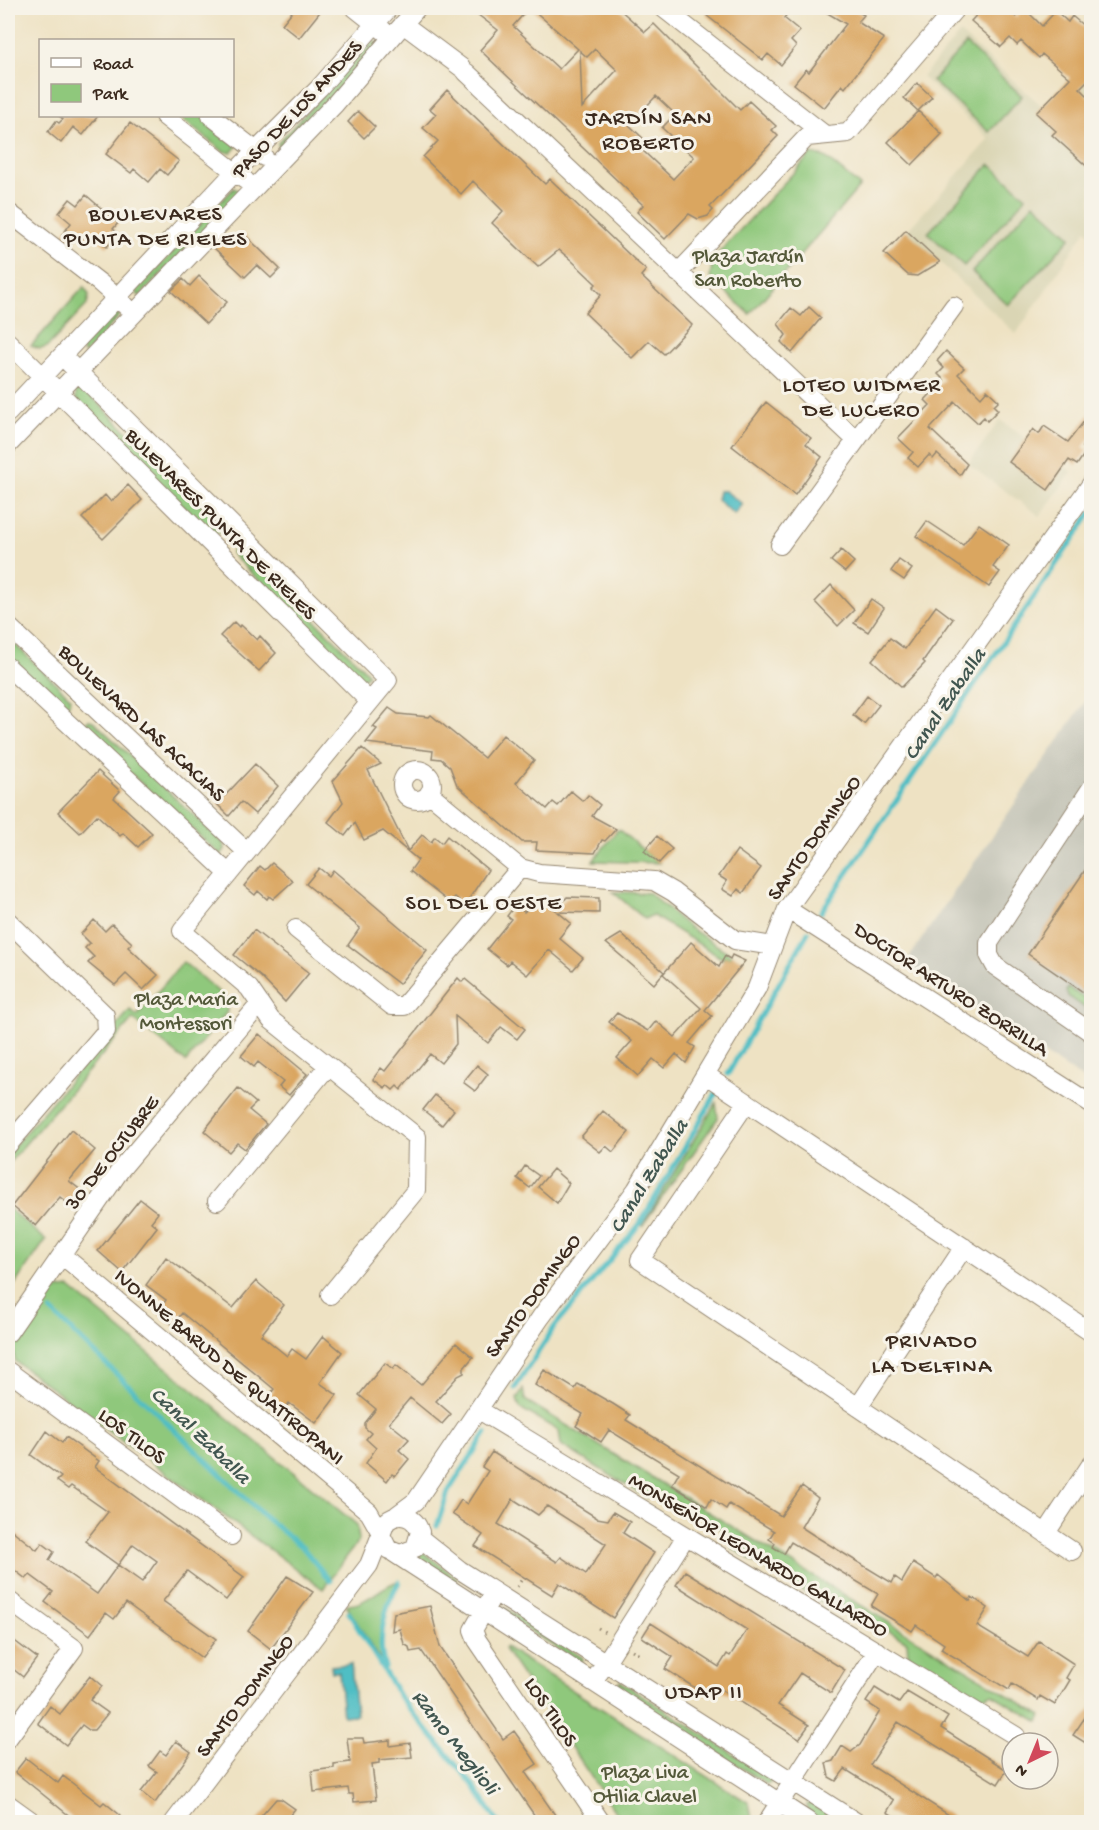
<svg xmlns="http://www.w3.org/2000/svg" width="1099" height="1830" font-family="'Gochi Hand',sans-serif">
  <rect width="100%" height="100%" fill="#f7f3e8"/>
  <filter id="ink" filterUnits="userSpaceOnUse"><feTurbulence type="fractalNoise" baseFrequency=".0167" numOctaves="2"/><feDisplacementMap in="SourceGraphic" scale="12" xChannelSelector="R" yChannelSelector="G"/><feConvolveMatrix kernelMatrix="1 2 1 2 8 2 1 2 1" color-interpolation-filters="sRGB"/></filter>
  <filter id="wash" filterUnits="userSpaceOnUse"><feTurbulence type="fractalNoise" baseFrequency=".008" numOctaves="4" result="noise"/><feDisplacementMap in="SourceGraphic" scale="24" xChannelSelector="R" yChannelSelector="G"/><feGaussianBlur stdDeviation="1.35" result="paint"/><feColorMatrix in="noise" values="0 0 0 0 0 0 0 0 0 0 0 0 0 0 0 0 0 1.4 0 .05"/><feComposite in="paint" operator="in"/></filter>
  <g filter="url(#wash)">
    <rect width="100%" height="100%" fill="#eee2c3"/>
    <path fill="#dad5b4" d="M960,33L1042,106L1091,57V234L1086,230L1016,334L907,231L989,139L922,77Z
      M1000,420L1072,472L1040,516L968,464Z"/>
    <path fill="#c5c5b8" d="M1091,693V1084L905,963Z"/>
    <path fill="#8fc87c" stroke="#65794d" stroke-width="1.5" d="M374,40L378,45L282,149L279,148L278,143Z
      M966,44L1022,96L989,132L932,81Z
      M178,116H202L234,140L237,146L231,153L223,151Z
      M811,154L825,157L860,186L750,314L710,278L713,259Z
      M990,164L1026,197L964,266L928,233Z
      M234,188L240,192L140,296L137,294V290Z
      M1034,203L1071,237L1008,305L972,272Z
      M84,287L89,295L87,305L47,347L40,349L31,346Z
      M115,313L120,315L86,353H83L81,348Z
      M82,387L222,526L220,532L211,534L76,399V391Z
      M239,545L366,671L368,674L361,682L231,553L233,547Z
      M8,638L71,698L68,706L61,708L8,657Z
      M89,720L93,721L224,844L225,849L221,855L83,731V725Z
      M618,829L659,863L593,861Z
      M613,892L649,893L690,928L732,955L730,959L725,956L723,959L652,915L645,919Z
      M183,962L226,998L227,1012L186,1062L133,1019L8,1164V1153L130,1010L137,1016Z
      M1068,988L1091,1002V1012L1068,996L1066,991Z
      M716,1103L718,1118L642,1226Z
      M8,1208L46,1240L8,1294Z
      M70,1288L357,1525L359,1540L323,1589L15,1361L13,1347L55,1290Z
      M523,1389L525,1400L1042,1716L1039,1722L992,1694L979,1698L908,1655L907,1642L847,1606L836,1611L733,1549L732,1536L659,1492L647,1498L561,1445L559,1431L520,1408L517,1399Z
      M423,1552L458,1579L452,1581L421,1559L419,1555Z
      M398,1581L384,1614L380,1659L346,1605C367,1605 379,1587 398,1581Z
      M503,1607L583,1658L582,1661L580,1663L500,1612Z
      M505,1647L749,1803L752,1817L748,1822H622L504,1649Z
      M620,1681L771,1778L770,1783L766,1784L617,1687Z
      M812,1803L842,1822H825L807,1811V1804Z"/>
    <path fill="#50bec4" stroke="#467471" stroke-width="1.5" d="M719,491H725L742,504L734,514L717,500Z
      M351,1664L356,1715L343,1716L339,1672H332L331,1666Z"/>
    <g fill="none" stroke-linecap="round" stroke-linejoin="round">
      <path stroke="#50bec4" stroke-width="5" d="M821,912L1092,511
        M728,1074L808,932
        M51,1311L265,1517L303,1548L330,1581
        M515,1388L555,1326L639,1225L717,1092
        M437,1526L448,1492L486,1433
        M349,1613L401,1699L473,1785L498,1822
        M385,1667C376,1640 385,1605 399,1582
        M1090,1822L1092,1820"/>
    </g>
    <g id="blocks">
      <path fill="#daa660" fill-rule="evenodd" d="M295,8H323L299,38L282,24Z
        M469,8H529L513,26L559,69L578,49L531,8H618L645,32L654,24L740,110L749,101L776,126L772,130L778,136L710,207L713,210L708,216L698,219L689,214L665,239L637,212L643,205L480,50L498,30ZM595,49L617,70L582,108L580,51L587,57ZM656,96L675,114L662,128L694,157L673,179L641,149L648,143L629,125Z
        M712,8H792L784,18L800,31L791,41L796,46L781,65L768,54L763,60L706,15Z
        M819,8H851L864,15L858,22L884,39L845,88L842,85L824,108L794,84L806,69L809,72L846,24Z
        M983,8H1004L1016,17L1024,8L1042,26L1056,11L1068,22L1072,16L1092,33V76L1080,88L1092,100V171L1052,135L1056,131L1036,113L1070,78L1042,54L1039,58L1021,41L1017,45L1010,38L1001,47L971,21Z
        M917,83L932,97L918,111L942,134L912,165L888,142L918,111L904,98Z
        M447,90L545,184L550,179L638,263L646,270L641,276L692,325L664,354L649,341L632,358L585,313L601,295L593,287L596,284L571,260L559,250L538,267L492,223L503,211L473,181L461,194L423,157L438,141L423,128L436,114L430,109Z
        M358,111L375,127L364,138L348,122Z
        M59,116H98L83,135L73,127L61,143L48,132L56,121L59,123L63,119Z
        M130,123L179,161L167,175L160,169L149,182L134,169L131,173L106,154Z
        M86,195L118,223L113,229L118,233L107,247L94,236L89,242L79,234L72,243L62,235L71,223L59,213L70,199L78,205Z
        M906,230L940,262L917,276L908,275L884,253Z
        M243,233L280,269L271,278L257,265L245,277L213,247L223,237L232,246Z
        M199,276L227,302L206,324L171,291L183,279L190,286Z
        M809,307L821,318L792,353L781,342L786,335L778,324L791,308L801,316Z
        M946,351L964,368L958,374L981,397L987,390L999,401L994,406L998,410L987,421L984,417L978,423L955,402L930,429L967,464L960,475L937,454L933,459L929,455L918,467L908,458L913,452L898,438L930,405L925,400L944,380L938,374L944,368L937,361Z
        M766,402L811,438L806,444L822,457L795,495L732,446Z
        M1092,411V436L1083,447L1087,450L1077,465L1069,460L1048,490L1009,462L1033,429L1039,434L1044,426L1068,442Z
        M128,485L142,500L103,539L82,518L105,495L111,502Z
        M927,521L963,545L979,524L1009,545L993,567L1000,572L989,587L916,536Z
        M841,550L854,562L845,572L831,561Z
        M899,560L912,569L904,580L891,571Z
        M831,585L854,610L838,626L815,602Z
        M871,599L884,608L868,632L854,623Z
        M936,606L953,619L923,661L925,663L902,687L872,660L890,638L905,649Z
        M234,622L239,627L241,625L257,640L260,636L276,653L259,671L220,636Z
        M867,696L879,705L864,724L853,715Z
        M389,708L398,714L429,717L431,715L484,758L503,735L534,760L516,783L547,809L553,802L558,806L571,791L583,801L588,795L600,805L592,816L616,829L605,841L602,840L595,853L536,850L537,842H522L457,785L450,767L441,759L432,758L433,751L366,743L377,729L373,727Z
        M362,748L381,764L368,770L408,851L422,835L431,842L435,837L442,843L447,836L488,870L465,905L455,897L450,903L410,871L418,860L383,831L364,840L355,823L345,836L328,822L343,802L333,781Z
        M255,764L278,786L255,814L241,802L229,816L217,804Z
        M98,771L120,791L114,798L152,833L138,847L123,833L120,836L97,815L80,833L58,812Z
        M657,836L672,849L659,863L644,851Z
        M737,850L761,868L743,893L738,889L733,896L722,889L727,881L719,876Z
        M1092,860V998L1028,954Z
        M272,863L293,881L273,899L269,896L267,899L258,891L255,895L244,886L260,866L265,870Z
        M319,868L329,876L333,870L427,950L399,984L348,945L360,928L306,884Z
        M567,897L599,898V913L558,912L571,923L559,938L583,958L573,970L549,950L527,975L510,961L507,965L487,949L511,919L507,916L515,905L524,912L538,900L556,910Z
        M94,920L105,931L112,924L132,943L128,947L158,975L143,990L126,974L115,985L88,963L94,957L85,948L90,943L81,934Z
        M254,930L309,973L285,1002L261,977L234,955Z
        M621,934L664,972L654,984L606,943Z
        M691,942L719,967L725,956L730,959L732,955L745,961L705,1010L712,1016L689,1043L695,1047L686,1063L676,1054L664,1068L653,1059L638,1076L617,1058L632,1041L609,1022L617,1013L648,1031L656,1021L675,1037L701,1008L663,974Z
        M458,978L462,982L465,979L525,1029L517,1039L501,1027L488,1043L455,1016L456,1044L441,1063L430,1054L401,1090L397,1086L393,1090L387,1085L385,1088L373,1079L381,1068L385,1071Z
        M259,1034L307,1074L289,1095L279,1087L283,1082L258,1062L254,1067L241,1056Z
        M477,1065L488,1074L475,1091L463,1082Z
        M238,1088L256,1103L249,1110L266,1124L245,1149L237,1143L229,1152L204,1131Z
        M435,1095L454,1110L442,1125L423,1110Z
        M603,1111L629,1132L613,1152L606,1146L600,1152L581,1137Z
        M71,1130L95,1150L69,1181L82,1191L71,1206L60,1197L36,1226L12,1206Z
        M525,1166L539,1176L530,1188L517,1178Z
        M553,1169L569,1183L557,1203L538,1187Z
        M140,1199L158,1213L151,1222L157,1227L122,1272L98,1251Z
        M166,1257L233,1308L256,1281L284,1305L261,1335L287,1356L292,1349L306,1359L323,1336L342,1352L320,1383L337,1395L316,1423L289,1403L281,1414L271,1406L265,1401L274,1389L182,1313L173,1325L158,1312L166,1300L146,1285Z
        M456,1343L473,1357L464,1368V1373L458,1376L436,1401L451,1414L442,1424L410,1398L389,1423L409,1439L399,1450L409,1459L395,1476L392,1474L387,1481L366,1463L376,1448L366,1439L371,1433L365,1428V1423L376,1409L359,1395L385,1363L393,1369L396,1365L421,1385Z
        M544,1370L575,1389L578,1384L613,1404L630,1415L626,1420L781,1516L802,1486L818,1498L801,1527L815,1536L892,1583L895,1577L902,1582L913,1563L936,1578L938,1575L970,1601L972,1597L988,1608L977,1626L1028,1657L1039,1641L1074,1664L1066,1678L1070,1680L1055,1705L1040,1696L1038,1700L1012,1684L1009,1690L941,1649L944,1644L916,1625L912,1631L885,1615L871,1606L878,1594L791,1542L784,1554L773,1547L775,1543L769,1539L774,1531L729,1504L726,1509L711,1499L707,1507L672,1485L679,1473L609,1430L601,1442L576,1426L583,1414L535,1385Z
        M47,1431L62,1443L66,1437L99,1461L95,1467L244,1577L226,1600L187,1571L163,1601L216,1639L202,1658L126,1603L114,1619L106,1613L90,1635L45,1602L53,1592L30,1575L26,1579L8,1565V1527L37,1550L42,1543L54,1552L49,1560L97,1594L118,1565L85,1541L108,1512L71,1486L68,1489L57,1481L61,1477L31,1455ZM133,1544L157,1561L142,1582L118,1565Z
        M492,1452L597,1518L608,1520L613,1512L630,1522L623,1533L654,1553L613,1618L559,1583L552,1595L475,1546L483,1535L452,1514L461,1500L467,1504L488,1471L482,1467ZM513,1499L538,1515L547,1506L606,1544L586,1574L561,1557L557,1562L498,1524Z
        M685,1571L845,1670L831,1693L800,1673L778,1705L809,1725L799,1739L713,1684L706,1695L670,1672L665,1669L673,1657L642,1637L651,1623L719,1667L727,1654L730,1656L747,1630L676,1585Z
        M287,1576L313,1592L271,1649L248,1631Z
        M430,1606L440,1647L503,1739L514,1731L531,1755L537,1764L525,1772L560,1822H539L421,1650L410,1652L409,1647L404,1644L400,1629L392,1631L394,1613Z
        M8,1636L37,1658L23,1677L8,1665Z
        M90,1676L102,1686L90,1700L108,1713L94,1730H89L82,1725L66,1745L38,1723L50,1706L60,1714Z
        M875,1688L899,1703L907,1692L932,1707L948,1717L941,1728L1007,1770L998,1784L898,1722L870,1765L960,1822H903L887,1812L894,1800L845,1769L836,1781L829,1777L826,1763L833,1761L842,1746L851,1752L860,1745L880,1711L866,1702Z
        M1092,1707V1747L1073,1735Z
        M347,1738H363L364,1743L390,1740V1746L410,1743L412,1757L379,1760V1763L372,1764L376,1800L354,1802L353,1794H349L348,1788L314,1792L312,1771L334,1768V1764L350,1762Z
        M176,1741L191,1752L155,1803L141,1792L157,1772L149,1766L160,1751L166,1755Z
        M26,1758L58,1783L63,1776L101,1805L104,1802L120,1815L114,1822H77L15,1772Z
        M276,1799H281L295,1809L284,1822H256Z"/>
    </g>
  </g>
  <g filter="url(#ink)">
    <use href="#blocks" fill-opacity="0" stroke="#948670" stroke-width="1.5"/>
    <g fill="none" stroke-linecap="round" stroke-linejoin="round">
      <g stroke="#948670" stroke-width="20">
        <path id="street" d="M355,8L384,31
          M663,8L825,135
          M403,24L462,68
          M466,72L856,440
          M164,116L245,180
          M211,116L264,157
          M8,212L100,283L126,306
          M678,273L807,137L848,133L956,8
          M8,342L370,702
          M62,356L388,680L182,931L249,988L271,1020L417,1137L416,1190L330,1295
          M8,413L235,172L319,88L389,8
          M8,445L335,104L417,8
          M780,545L954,306
          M8,626L247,852
          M8,667L229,874
          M402 785a15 15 0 1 1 30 0a15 15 0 1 1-30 0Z
          M1092,787L989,943V955L995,966L1092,1033
          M429,793L520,868L539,873L654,881L673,892L735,940L773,946
          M787,909L1092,1105
          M8,921L105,1015L106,1031L8,1145
          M296,929L392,1006H404L520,868
          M706,1075L1092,1333
          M747,1102L640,1260L1072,1551
          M217,1201L328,1066
          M62,1255L369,1512L381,1533
          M8,1333L121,1169L259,1005
          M8,1371L231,1536
          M858,1407L964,1247
          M479,1410L1016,1736
          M397,1515L416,1501L541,1317L636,1190L757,988L787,909L1092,483
          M1046,1533L1092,1463
          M420,1538L460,1570L856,1822
          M394,1553L809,1822
          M8,1600L74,1648L8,1738
          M490,1600L473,1630L477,1640L601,1822
          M599,1673L686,1536
          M8,1804L33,1822
          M174,1822L369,1565L386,1522C399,1511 415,1516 420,1532L415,1548L400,1554L388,1549L381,1535
          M767,1822L877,1651"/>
      </g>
      <path stroke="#948670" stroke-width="3" stroke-dasharray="1.5 4.5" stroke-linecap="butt" d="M517,1587L522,1579
        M598,1628L605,1632
        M632,1650L641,1656"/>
      <use href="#street" stroke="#fff" stroke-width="18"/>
    </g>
  </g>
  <g text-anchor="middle" stroke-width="6" stroke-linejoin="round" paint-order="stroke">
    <g font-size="21" fill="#3b2a1e" stroke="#f7f3e8">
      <text transform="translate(296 108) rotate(-47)" y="7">PASO DE LOS ANDES</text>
      <text transform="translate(222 523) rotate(45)" y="7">BULEVARES PUNTA DE RIELES</text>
      <text transform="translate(143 722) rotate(43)" y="7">BOULEVARD LAS ACACIAS</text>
      <text transform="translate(813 837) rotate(-55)" y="7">SANTO DOMINGO</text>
      <text transform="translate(952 988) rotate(33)" y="7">DOCTOR ARTURO ZORRILLA</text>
      <text transform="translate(111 1152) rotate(-52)" y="7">30 DE OCTUBRE</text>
      <text transform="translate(532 1295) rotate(-54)" y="7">SANTO DOMINGO</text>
      <text transform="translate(230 1366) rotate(40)" y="7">IVONNE BARUD DE QUATTROPANI</text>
      <text transform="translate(133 1435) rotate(37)" y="7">LOS TILOS</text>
      <text transform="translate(759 1554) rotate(31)" y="7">MONSEÑOR LEONARDO GALLARDO</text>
      <text transform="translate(244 1695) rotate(-53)" y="7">SANTO DOMINGO</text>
      <text transform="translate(552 1711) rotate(56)" y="7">LOS TILOS</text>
    </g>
    <g font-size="21" fill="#54593a" stroke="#f7f3e8">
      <text x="748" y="262">Plaza Jardín<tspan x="748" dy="24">San Roberto</tspan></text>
      <text x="186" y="1005">Plaza Maria<tspan x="186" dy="24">Montessori</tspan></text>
      <text x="645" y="1778">Plaza Liva<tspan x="645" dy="24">Otilia Clavel</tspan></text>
    </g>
    <g font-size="22" letter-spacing="1.5" fill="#3b2a1e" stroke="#f7f3e8">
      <text x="649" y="124">JARDÍN SAN<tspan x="649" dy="25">ROBERTO</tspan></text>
      <text x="156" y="220">BOULEVARES<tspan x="156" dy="25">PUNTA DE RIELES</tspan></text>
      <text x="862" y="391">LOTEO WIDMER<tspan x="862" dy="25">DE LUCERO</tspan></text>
      <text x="484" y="909">SOL DEL OESTE</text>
      <text x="932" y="1347">PRIVADO<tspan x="932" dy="25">LA DELFINA</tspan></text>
      <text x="704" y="1698">UDAP II</text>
    </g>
    <g font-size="22" font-style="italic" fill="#415650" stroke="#f7f3e8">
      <text transform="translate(943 703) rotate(-56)" y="8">Canal Zaballa</text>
      <text transform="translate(647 1175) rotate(-58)" y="8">Canal Zaballa</text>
      <text transform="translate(202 1434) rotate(44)" y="8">Canal Zaballa</text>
      <text transform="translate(457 1741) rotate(52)" y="8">Ramo Meglioli</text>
    </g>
  </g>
  <rect width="1099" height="1830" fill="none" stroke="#f7f3e8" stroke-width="30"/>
  <rect x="39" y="39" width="195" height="78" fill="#f7f3e8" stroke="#aca397" stroke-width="1.5"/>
  <rect x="51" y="58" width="30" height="9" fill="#ffffff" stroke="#aca397" stroke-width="1.5"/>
  <text x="93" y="69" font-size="18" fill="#3b2a1e">Road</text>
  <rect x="51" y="84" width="30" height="18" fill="#8fc87c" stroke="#aca397" stroke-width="1.5"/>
  <text x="93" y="99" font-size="18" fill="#3b2a1e">Park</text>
  <g transform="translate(1030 1761) rotate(223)"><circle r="28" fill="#f7f3e8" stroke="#aca397" stroke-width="1.5"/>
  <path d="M0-4.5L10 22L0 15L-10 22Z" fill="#d1495b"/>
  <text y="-9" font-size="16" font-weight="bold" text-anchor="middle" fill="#3b2a1e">N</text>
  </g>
</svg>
